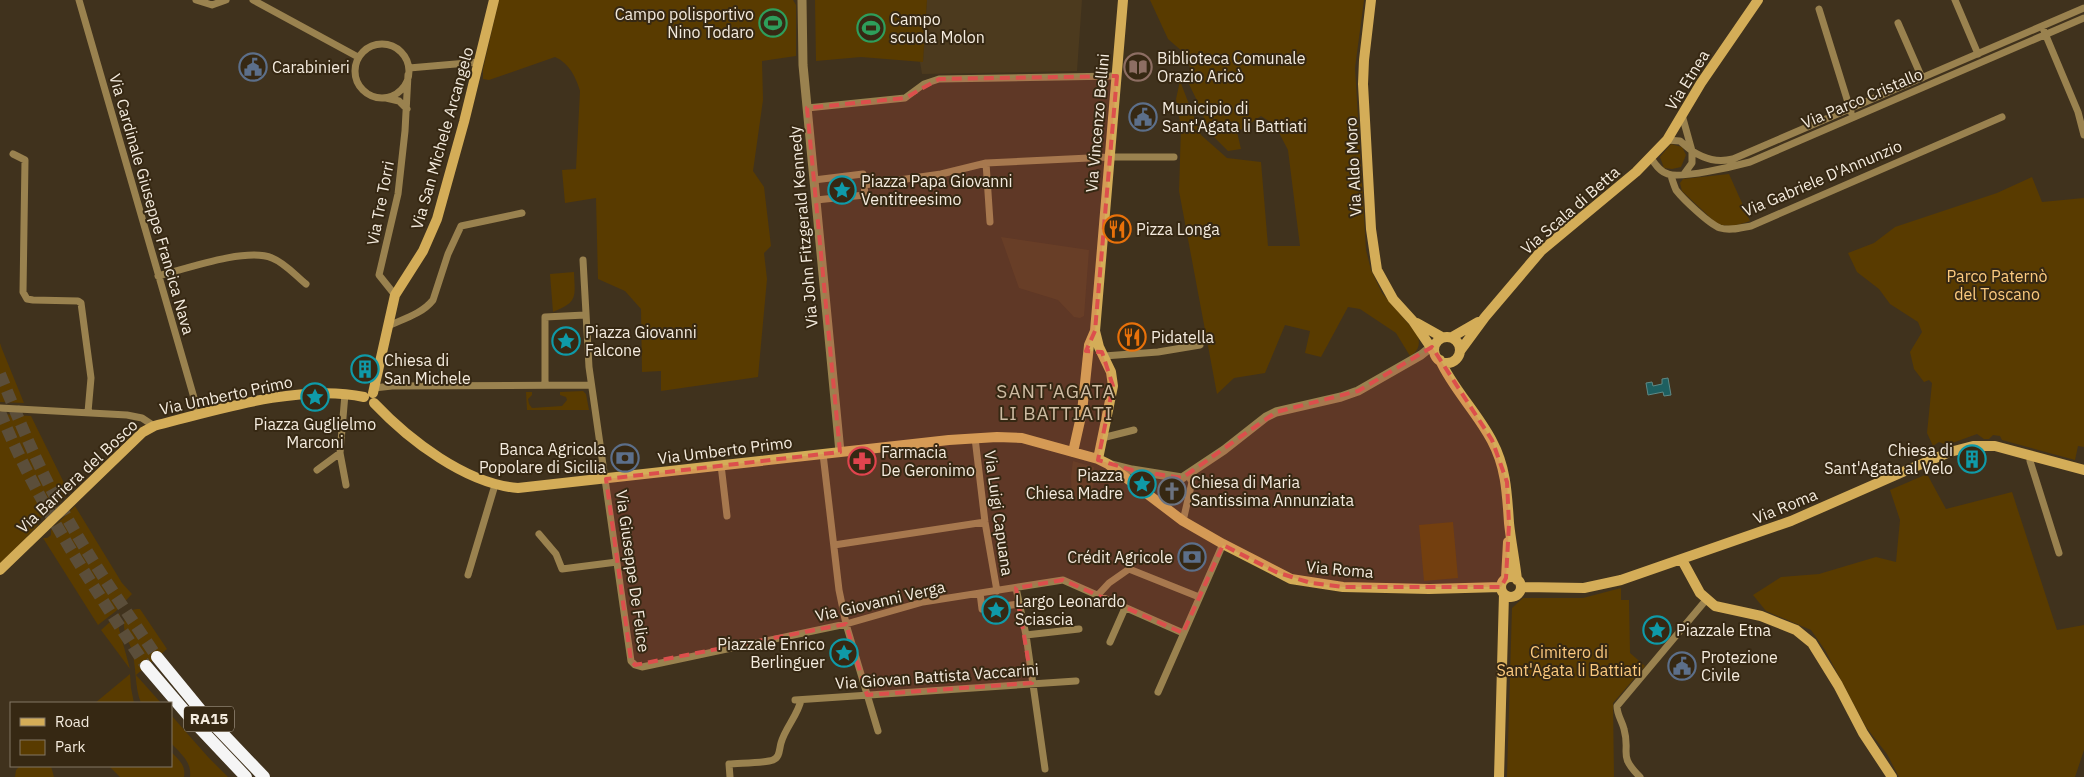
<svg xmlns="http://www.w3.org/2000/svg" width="2084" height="777" font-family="'IBM Plex Sans',sans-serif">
  <rect width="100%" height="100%" fill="#40321d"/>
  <path fill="#4c3a1e" d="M927,0H1082L1077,71L922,74L920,62L923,61Z
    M1001,237L1089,250L1084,316L1080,318L1074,317L1058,300L1019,288Z
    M1073,461L1094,467L1093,499H1072L1071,477Z"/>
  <path fill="#593b00" d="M499,0H793L796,5V56L762,61L763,100L753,171L764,187L771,246L764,253L767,279L758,377L661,391V371L642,372L641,309L625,291L598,279L596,198L565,203L562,170L576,169L580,91C576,77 569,63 555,57L489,80L483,79V69Z
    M815,0H927L923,62L861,57L816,61Z
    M1150,0H1364L1355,68L1366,250L1371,270L1382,293L1418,335C1420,344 1419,351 1410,356L1396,333L1360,309L1348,307L1321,357L1305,353L1310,331L1285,325L1265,373L1234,378L1217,394L1179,191L1181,128L1176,99L1180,81L1201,135L1227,158L1261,162L1268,246H1300L1288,150L1275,125L1261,116L1237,132L1241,149L1228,151L1205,128L1203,113L1187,80L1190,67L1183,52L1168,39Z
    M1671,144L1682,147L1686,155L1681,167L1672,169L1664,168L1660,157Z
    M1729,174L1750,221C1738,225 1727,229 1715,222L1682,191L1680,183L1683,179Z
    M2032,177L2042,202L2084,198V447L2078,446L2075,460L2002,440L2000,436L1993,435L1989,439H1984L1977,434L1947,445L1939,442L1933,446L1927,433L1932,383L1929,380L1924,382L1914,369L1910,352L1922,332L1918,322L1890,304L1879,289L1857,272L1848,253L1874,243L1895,227L1997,193Z
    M574,272C575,298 578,302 553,312L550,274Z
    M0,343L2,349L24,403L0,402Z
    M583,391L586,394L589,410H527L526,392H532V395L528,399L529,404L532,408L562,406L567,400L566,397L560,395V392Z
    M0,414L31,416L69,493L36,522L38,525L0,565Z
    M1927,474L1946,509L2012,492L2057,630L2084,625V750L2075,777H1899L1887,754L1866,727L1825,650L1811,630L1766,611L1753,595L1781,577L1819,574L1876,557L1896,562L1900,520L1890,490Z
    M75,506L122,583L132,594L116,611L98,625L43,538H47L51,535V530Z
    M1453,522L1458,578L1424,581L1419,525Z
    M1621,588V600H1629L1630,653L1645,666L1613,703L1614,777H1507L1512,608L1523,598H1583Z
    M137,609H140L167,649L136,675L161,703H141C134,686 137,666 131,648C128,640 123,631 124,622C125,614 129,610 137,609Z
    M120,613L119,629L130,669L101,630Z
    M130,674L131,688L134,703H95Z
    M171,715L208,757L228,777H190C192,762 181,754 171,743Z
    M171,752C179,760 186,765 184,777H120L109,766H171Z
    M20,766H51L54,777H15L16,770Z"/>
  <path fill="#1e5f60" stroke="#5e8986" d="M1668,378L1671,395L1664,396L1663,392L1648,395L1646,383L1652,382L1653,386L1662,384V379Z"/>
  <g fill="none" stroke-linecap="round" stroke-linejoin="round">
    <path stroke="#5b4e3a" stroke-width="12" stroke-dasharray="12 6" stroke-linecap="butt" d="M0,374C16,413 32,452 51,489C82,548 120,602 157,657
      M0,412C37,503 92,585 146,666"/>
    <path stroke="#9a824f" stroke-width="7" d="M79,0L199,415
      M196,0L212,5L226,0
      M253,0L358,57
      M1955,0L1978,54
      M1819,9L1851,112
      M1898,23L1922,78
      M2044,31L2078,112L2084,135
      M355 71a27 27 0 1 1 54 0a27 27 0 1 1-54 0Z
      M409,68L479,62
      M386,98L399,101L407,109
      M807,108L905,98L924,84L939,79L1117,76
      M1682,115L1692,151C1705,159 1717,163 1733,159L2084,8
      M1667,140L1680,141L1692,151V163L1684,174
      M13,154L25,160L23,292L27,299L33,300L78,301L81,303L91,378L88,412
      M1651,158C1655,164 1660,172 1668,174C1681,179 1735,166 1750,162L2084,18
      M986,163L990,222
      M1671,175C1672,180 1674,185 1676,190C1683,199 1709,224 1720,228C1730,231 1740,228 1751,226L2002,117
      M814,180L863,174L865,195L816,200
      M864,185L941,174L986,163L1110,157H1174
      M583,260L589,367L631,661L635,665L642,667L846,624L923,602L1063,580L1183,633
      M158,276C185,269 247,247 272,258C285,263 296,276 306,284
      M395,295L379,275L398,194L405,131L408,75
      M388,326C403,319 422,314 433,300L448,254L461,226L522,213
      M1104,356L1158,352L1200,345
      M545,384V317L585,315
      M374,388L392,386L591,385
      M345,394L340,453L346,485
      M0,408L127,415L142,418L154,426
      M975,438L985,522L997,591
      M1102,438L1134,430
      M823,454L839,590L846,624L878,731
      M2030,456V461L2059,553
      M721,465L727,516
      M317,470L340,453
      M1183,521L1192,482L1188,475
      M539,534L556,554L562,569L617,562
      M834,545L985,522
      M468,575L495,485
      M1016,588L1026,635L1045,769
      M980,593L982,609L1019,604
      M1097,596L1109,583L1129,569L1199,597
      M1026,635L1079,629
      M1110,642L1125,608
      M1158,692L1223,544
      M795,700L1076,681
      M730,777L729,764C738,763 766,763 773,760C780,757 779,750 781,743C785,728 798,715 801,700
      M1640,777C1617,754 1631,754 1624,729C1622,721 1617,715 1617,706L1706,600"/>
    <path stroke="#9a824f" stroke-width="9" d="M802,0L803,65L840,452
      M1108,464L1132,470L1182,478L1224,450L1266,417L1276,412L1341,397L1358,391L1421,355L1436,343"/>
    <path stroke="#d4ad58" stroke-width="10" d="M1371,0L1364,60L1363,84L1371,229L1377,270L1393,299L1413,321L1434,352
      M1417,323L1442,337
      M1434 350a13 13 0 1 1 26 0a13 13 0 1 1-26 0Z
      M1452,337L1478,322
      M1460,351L1485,317L1541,251L1636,172L1667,140L1701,83L1758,0
      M1440,360C1453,389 1477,412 1492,441C1506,467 1507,493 1509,523C1511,542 1515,561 1517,580
      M373,393L395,295L423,251L437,219L464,122L494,0
      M374,403C409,440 466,484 518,488L949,440L997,437L1022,438L1098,459L1108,464L1183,521L1223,544L1291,579L1343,587L1429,589L1501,587
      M1073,452L1082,412L1089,345L1095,331
      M1098,459L1113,386L1111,372L1099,347L1095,331L1123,0
      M1682,560L1700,593L1715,606L1761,616L1796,630L1812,643L1838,685L1863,733L1892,777
      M0,570L143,432L154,426C216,410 301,383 364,397
      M1501 587a10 10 0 1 1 20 0a10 10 0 1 1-20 0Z
      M1506,578L1508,542
      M1521,587L1584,588L1621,580L1791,521L1905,471L1950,452L1973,446H1995L2084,470
      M1499,777L1504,594"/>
    <path stroke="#f5f5f5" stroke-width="12" d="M157,657L203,713L264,777
      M146,666L193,721L246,777"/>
  </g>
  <path fill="#dc4f4c" fill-opacity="0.2" stroke="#dc4f4c" stroke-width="4" stroke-dasharray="10 6" stroke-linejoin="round" d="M1117,76L1095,331L1086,351L1102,352L1113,386L1098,460L1132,470L1182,478L1276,412L1358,391L1432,347L1492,440L1507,482L1509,524L1506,578L1501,587H1343L1311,583L1276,572L1223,545L1183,633L1063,580L1016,588L1032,683L867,695L846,624L635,665L631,661L606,479L840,452L807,108L905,98L939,79Z"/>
  <defs>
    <g id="stadium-ring" transform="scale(1.4375)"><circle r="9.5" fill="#362813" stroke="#2e9e5b" stroke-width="1.5"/><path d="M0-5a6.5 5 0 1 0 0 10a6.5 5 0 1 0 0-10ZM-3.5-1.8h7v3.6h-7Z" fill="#2e9e5b"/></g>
    <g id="civic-ring" transform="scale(1.4375)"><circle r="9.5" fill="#362813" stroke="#5c6f8a" stroke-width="1.5"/><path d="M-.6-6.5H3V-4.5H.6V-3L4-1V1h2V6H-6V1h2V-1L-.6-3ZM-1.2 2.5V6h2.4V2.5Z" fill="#5c6f8a"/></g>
    <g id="library-ring" transform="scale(1.4375)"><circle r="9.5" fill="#362813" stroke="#8d6e63" stroke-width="1.5"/><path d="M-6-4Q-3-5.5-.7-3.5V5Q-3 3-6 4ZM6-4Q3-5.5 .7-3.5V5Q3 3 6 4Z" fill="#8d6e63"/></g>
    <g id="sight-ring" transform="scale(1.4375)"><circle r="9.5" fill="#362813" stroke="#0f9aa8" stroke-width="1.5"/><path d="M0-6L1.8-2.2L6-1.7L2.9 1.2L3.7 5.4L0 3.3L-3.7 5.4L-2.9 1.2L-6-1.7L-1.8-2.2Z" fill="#0f9aa8"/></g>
    <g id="restaurant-ring" transform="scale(1.4375)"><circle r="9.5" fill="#362813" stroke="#e8710a" stroke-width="1.5"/><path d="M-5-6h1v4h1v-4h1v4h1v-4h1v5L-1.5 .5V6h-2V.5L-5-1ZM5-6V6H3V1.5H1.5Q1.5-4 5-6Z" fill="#e8710a"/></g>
    <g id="building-ring" transform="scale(1.4375)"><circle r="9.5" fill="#362813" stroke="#0f9aa8" stroke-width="1.5"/><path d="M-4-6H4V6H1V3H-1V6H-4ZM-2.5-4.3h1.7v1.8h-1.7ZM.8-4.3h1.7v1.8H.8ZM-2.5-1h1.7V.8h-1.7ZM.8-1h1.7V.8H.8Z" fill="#0f9aa8"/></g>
    <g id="bank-ring" transform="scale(1.4375)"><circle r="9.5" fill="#362813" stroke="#5c6f8a" stroke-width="1.5"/><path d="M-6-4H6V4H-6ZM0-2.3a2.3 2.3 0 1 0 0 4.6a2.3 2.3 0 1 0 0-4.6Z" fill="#5c6f8a"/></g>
    <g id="pharmacy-ring" transform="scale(1.4375)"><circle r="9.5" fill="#362813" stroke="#e0444e" stroke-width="1.5"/><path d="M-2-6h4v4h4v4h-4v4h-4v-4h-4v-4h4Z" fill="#e0444e"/></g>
    <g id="church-ring" transform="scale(1.4375)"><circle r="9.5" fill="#362813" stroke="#6b7280" stroke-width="1.5"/><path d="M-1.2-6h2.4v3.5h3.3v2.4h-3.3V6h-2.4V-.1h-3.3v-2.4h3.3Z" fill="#6b7280"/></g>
  </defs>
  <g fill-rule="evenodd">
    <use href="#stadium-ring" x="773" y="23"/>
    <use href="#stadium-ring" x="871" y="28"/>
    <use href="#civic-ring" x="253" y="67"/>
    <use href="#library-ring" x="1138" y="67"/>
    <use href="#civic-ring" x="1143" y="117"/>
    <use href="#sight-ring" x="842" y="190"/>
    <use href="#restaurant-ring" x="1117" y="229"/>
    <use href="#restaurant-ring" x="1132" y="337"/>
    <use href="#sight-ring" x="566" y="341"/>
    <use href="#building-ring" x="365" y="369"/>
    <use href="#sight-ring" x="315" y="397"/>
    <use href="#bank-ring" x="625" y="458"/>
    <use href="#building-ring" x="1972" y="459"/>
    <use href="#pharmacy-ring" x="862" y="461"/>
    <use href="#sight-ring" x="1142" y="484"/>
    <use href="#church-ring" x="1172" y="491"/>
    <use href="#bank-ring" x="1192" y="557"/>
    <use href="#sight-ring" x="996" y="610"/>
    <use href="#sight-ring" x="1657" y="630"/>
    <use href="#sight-ring" x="844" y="653"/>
    <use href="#civic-ring" x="1682" y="666"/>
  </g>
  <g text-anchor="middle" stroke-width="4" stroke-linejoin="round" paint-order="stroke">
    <rect fill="#362813" stroke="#bbb0a1" stroke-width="1" x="184" y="706.5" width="50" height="25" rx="4"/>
    <g font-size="15" font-weight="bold" fill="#f4ebde">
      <text x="209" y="724">RA15</text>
    </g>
    <g font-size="16" fill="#f4ebde" stroke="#362813" text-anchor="start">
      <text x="754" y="20" text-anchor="end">Campo polisportivo<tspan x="754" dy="18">Nino Todaro</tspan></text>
      <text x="890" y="25">Campo<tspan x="890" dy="18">scuola Molon</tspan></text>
      <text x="1157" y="64">Biblioteca Comunale<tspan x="1157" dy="18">Orazio Aricò</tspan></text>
      <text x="272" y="73">Carabinieri</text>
      <text x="1162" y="114">Municipio di<tspan x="1162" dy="18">Sant'Agata li Battiati</tspan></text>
      <text x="861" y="187">Piazza Papa Giovanni<tspan x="861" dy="18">Ventitreesimo</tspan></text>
      <text x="1136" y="235">Pizza Longa</text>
      <text x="585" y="338">Piazza Giovanni<tspan x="585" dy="18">Falcone</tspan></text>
      <text x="1151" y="343">Pidatella</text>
      <text x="384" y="366">Chiesa di<tspan x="384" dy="18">San Michele</tspan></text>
      <text x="315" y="430" text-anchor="middle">Piazza Guglielmo<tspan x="315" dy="18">Marconi</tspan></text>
      <text x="606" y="455" text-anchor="end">Banca Agricola<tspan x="606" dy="18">Popolare di Sicilia</tspan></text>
      <text x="1953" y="456" text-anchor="end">Chiesa di<tspan x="1953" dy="18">Sant'Agata al Velo</tspan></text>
      <text x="881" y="458">Farmacia<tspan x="881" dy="18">De Geronimo</tspan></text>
      <text x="1123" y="481" text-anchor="end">Piazza<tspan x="1123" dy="18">Chiesa Madre</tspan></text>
      <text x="1191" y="488">Chiesa di Maria<tspan x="1191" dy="18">Santissima Annunziata</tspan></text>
      <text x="1173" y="563" text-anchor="end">Crédit Agricole</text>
      <text x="1015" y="607">Largo Leonardo<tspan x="1015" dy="18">Sciascia</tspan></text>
      <text x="1676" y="636">Piazzale Etna</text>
      <text x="825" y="650" text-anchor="end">Piazzale Enrico<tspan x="825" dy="18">Berlinguer</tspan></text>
      <text x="1701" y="663">Protezione<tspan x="1701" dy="18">Civile</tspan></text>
    </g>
    <g font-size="16" fill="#f4ebde" stroke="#362813">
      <text transform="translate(1687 80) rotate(-58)" y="6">Via Etnea</text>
      <text transform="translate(1862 98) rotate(-23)" y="6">Via Parco Cristallo</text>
      <text transform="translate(1097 123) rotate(-85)" y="6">Via Vincenzo Bellini</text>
      <text transform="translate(442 138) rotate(-74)" y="6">Via San Michele Arcangelo</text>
      <text transform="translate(1353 167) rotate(-93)" y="6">Via Aldo Moro</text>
      <text transform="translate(1822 178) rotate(-23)" y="6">Via Gabriele D'Annunzio</text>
      <text transform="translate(380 203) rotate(-79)" y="6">Via Tre Torri</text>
      <text transform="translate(152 204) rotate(74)" y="6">Via Cardinale Giuseppe Francica Nava</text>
      <text transform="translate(1570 210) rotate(-41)" y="6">Via Scala di Betta</text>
      <text transform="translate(803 227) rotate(-95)" y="6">Via John Fitzgerald Kennedy</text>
      <text transform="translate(226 395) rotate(-12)" y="6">Via Umberto Primo</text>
      <text transform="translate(725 450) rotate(-7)" y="6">Via Umberto Primo</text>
      <text transform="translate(77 476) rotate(-43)" y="6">Via Barriera del Bosco</text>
      <text transform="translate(1785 506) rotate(-22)" y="6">Via Roma</text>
      <text transform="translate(999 513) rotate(82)" y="6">Via Luigi Capuana</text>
      <text transform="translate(1340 569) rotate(5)" y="6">Via Roma</text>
      <text transform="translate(633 571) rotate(82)" y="6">Via Giuseppe De Felice</text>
      <text transform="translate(880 601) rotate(-13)" y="6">Via Giovanni Verga</text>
      <text transform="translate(937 676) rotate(-4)" y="6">Via Giovan Battista Vaccarini</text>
    </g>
    <g font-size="16" fill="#fcca7f" stroke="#362813">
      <text x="1997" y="282">Parco Paternò<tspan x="1997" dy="18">del Toscano</tspan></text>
      <text x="1569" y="658">Cimitero di<tspan x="1569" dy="18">Sant'Agata li Battiati</tspan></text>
    </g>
    <g font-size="19" letter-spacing="1" fill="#cebca3" stroke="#362813">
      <text x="1056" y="398">SANT'AGATA<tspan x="1056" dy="22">LI BATTIATI</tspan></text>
    </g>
  </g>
  <rect x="10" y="702" width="162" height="65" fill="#362813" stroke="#827664"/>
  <rect x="20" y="718" width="25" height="8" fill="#d4ad58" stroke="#827664"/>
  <text x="55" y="727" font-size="15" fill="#f4ebde">Road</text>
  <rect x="20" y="740" width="25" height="15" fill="#593b00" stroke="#827664"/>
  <text x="55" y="752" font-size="15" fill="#f4ebde">Park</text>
</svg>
